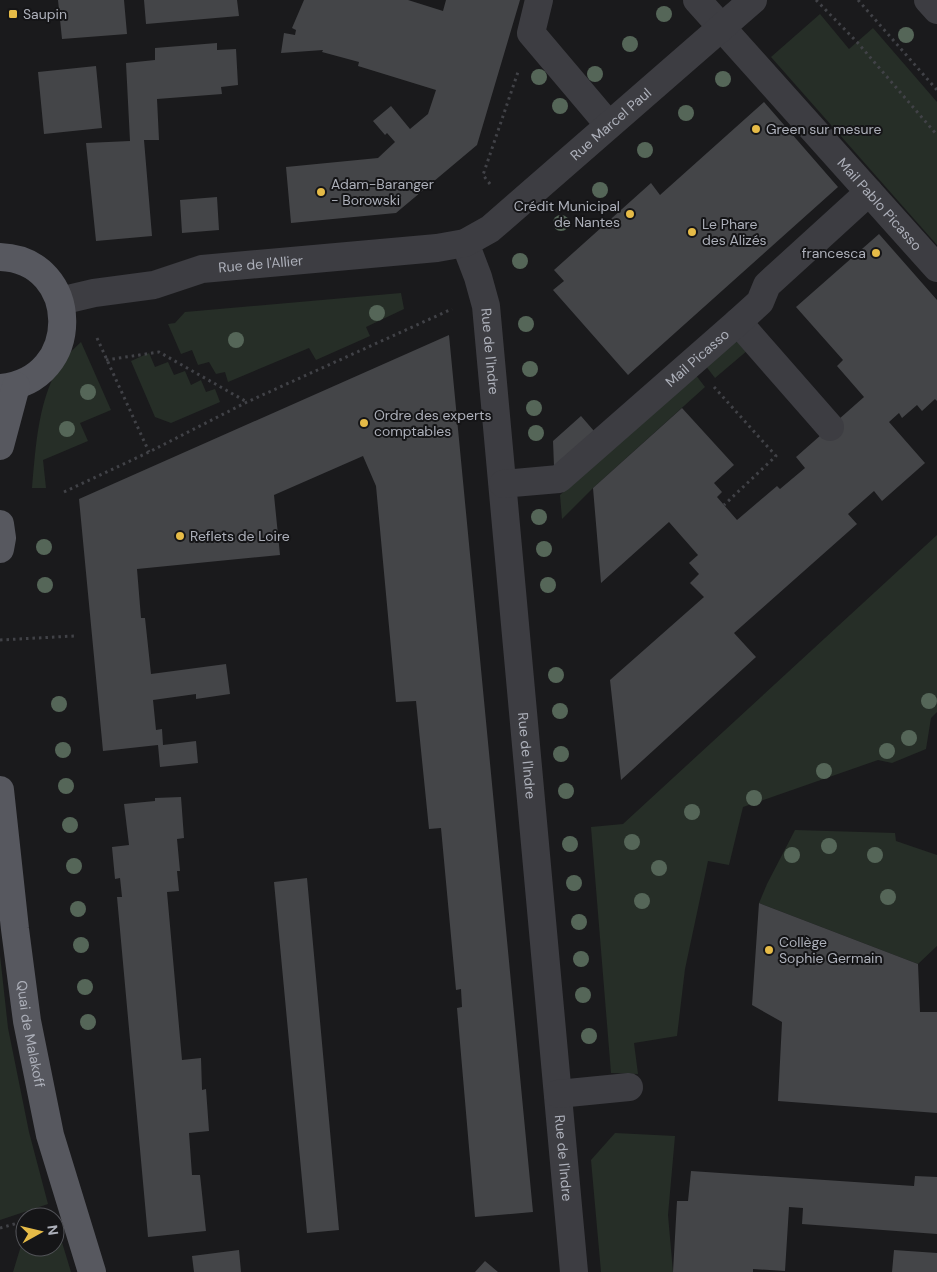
<svg xmlns="http://www.w3.org/2000/svg" width="937" height="1272" font-family="'DM Sans',sans-serif">
  <rect width="100%" height="100%" fill="#1a1a1c"/>
  <path fill="#262e27" d="M820,14L849,49L873,28L937,102V245L771,57Z
    M401,293L404,309L366,327L370,336L316,360L309,348L228,382L225,372L216,374L209,362L198,365L192,350L181,354L168,324L175,323L185,312Z
    M737,338L748,350L715,378L705,365Z
    M81,342L111,410L80,423L88,441L43,460L46,488H32C36,445 38,395 64,359C69,353 75,348 81,342Z
    M149,353L155,367L168,362L174,375L185,371L191,385L201,380L206,392L215,389L220,402L171,423L155,417L131,361Z
    M695,374L705,387L593,488L562,519L560,495Z
    M937,535V712L931,718L926,749L892,763L878,760L743,807L729,865L708,861L685,969L677,1036L634,1043L638,1074L611,1073L591,827L623,824Z
    M795,830L895,833L896,841L937,855V946L918,964L759,903L767,884Z
    M0,955L8,1028L29,1132L48,1204L0,1220Z
    M615,1133L675,1136L668,1215L673,1272H601L591,1160Z
    M57,1226L71,1272H13L24,1236H25V1247H55V1227Z"/>
  <path fill="#444548" d="M58,0H124L127,34L62,39Z
    M144,0H237L239,16L146,24Z
    M304,0H408L443,11L446,0H520L477,145L396,213L291,223L286,167L378,158L395,142L387,133L385,135L373,121L391,106L410,129L428,114L436,90L358,66L359,62L322,52L323,50L281,53L284,33L295,35L296,30L292,28Z
    M217,43V50L236,49L238,85L221,87L222,94L157,99L159,140H144L152,236L96,241L86,143L130,141L126,63L155,60V48Z
    M96,66L102,128L44,134L38,72Z
    M764,102L838,187L628,375L553,290L564,281L554,270L651,183L660,195Z
    M217,197L219,230L182,233L180,200Z
    M879,234L937,300V401L935,399L922,411L917,405L902,418L899,413L889,422L925,463L882,501L874,491L848,514L857,524L734,633L756,657L621,780L610,680L704,597L690,583L699,574L689,563L698,555L669,522L601,583L593,488L682,408L734,465L714,483L722,492L717,497L737,520L777,486L780,489L805,468L796,457L864,397L837,366L843,360L796,307Z
    M449,335L533,1212L475,1217L457,1008L462,1007L461,989L456,990L441,828L429,829L416,701L396,702L376,486L363,456L274,495L280,555L137,569L141,618H145L151,674L226,664L230,694L196,699V694L153,700L156,730L162,729L163,745L196,741L198,763L160,767L158,745L103,751L79,499Z
    M581,416L594,431L554,466L553,441Z
    M181,797L184,838L177,839L180,871H177L179,891L167,892L182,1060L201,1058L202,1090L206,1089L209,1131L189,1133L192,1175H200L206,1231L148,1237L117,897H122L120,878L115,879L112,847L129,845L124,804L155,801V798Z
    M307,878L339,1230L307,1233L274,882Z
    M759,903L918,964L920,1012H937V1113L778,1101L782,1022L752,1005Z
    M691,1171L914,1186L915,1176L937,1177V1234L802,1224L803,1208L789,1207L785,1271L753,1269V1272H673L677,1201H688Z
    M239,1250L241,1272H194L192,1256Z
    M894,1250L937,1253V1272H892Z
    M485,1261L498,1272H475Z"/>
  <g fill="none" stroke-linecap="round" stroke-linejoin="round">
    <path stroke="#414247" stroke-width="3" stroke-dasharray="2.5 4" stroke-linecap="butt" d="M816,0L857,42L937,135
      M858,0L937,90
      M490,184L483,175L519,69
      M97,338L149,452
      M106,360L159,352L247,402
      M714,387L776,456L724,505
      M64,492L149,452L247,402L452,309
      M0,640L74,636
      M0,1228L25,1221"/>
    <g stroke="#3d3d42" stroke-width="28">
      <path d="M539,0L531,33L608,124"/>
      <path id="s1" d="M697,0L937,268"/>
      <path d="M928,0L937,10"/>
      <path id="s2" d="M465,243L478,277L486,306L574,1272"/>
      <path id="s3" d="M60,301L94,293L154,285L202,269L437,248L465,243L490,229L753,0"/>
      <path d="M738,322L830,427"/>
      <path id="s4" d="M503,484L559,479L738,322L760,302L767,285L869,192"/>
      <path d="M558,1094L629,1087"/>
    </g>
    <g stroke="#57585f" stroke-width="28">
      <path d="M0,257C82,260 84,381 0,388"/>
      <path d="M0,446L16,386"/>
      <path d="M0,524L2,538L0,549"/>
      <path id="s5" d="M0,790L15,929L27,1021L50,1135L92,1272"/>
    </g>
  </g>
  <g fill="#556658">
    <circle cx="664" cy="14" r="8"/>
    <circle cx="906" cy="35" r="8"/>
    <circle cx="630" cy="44" r="8"/>
    <circle cx="595" cy="74" r="8"/>
    <circle cx="539" cy="77" r="8"/>
    <circle cx="723" cy="79" r="8"/>
    <circle cx="560" cy="106" r="8"/>
    <circle cx="686" cy="113" r="8"/>
    <circle cx="645" cy="150" r="8"/>
    <circle cx="600" cy="190" r="8"/>
    <circle cx="561" cy="223" r="8"/>
    <circle cx="520" cy="261" r="8"/>
    <circle cx="377" cy="313" r="8"/>
    <circle cx="526" cy="324" r="8"/>
    <circle cx="236" cy="340" r="8"/>
    <circle cx="530" cy="369" r="8"/>
    <circle cx="88" cy="392" r="8"/>
    <circle cx="534" cy="408" r="8"/>
    <circle cx="67" cy="429" r="8"/>
    <circle cx="536" cy="433" r="8"/>
    <circle cx="539" cy="517" r="8"/>
    <circle cx="44" cy="547" r="8"/>
    <circle cx="544" cy="549" r="8"/>
    <circle cx="45" cy="585" r="8"/>
    <circle cx="548" cy="585" r="8"/>
    <circle cx="556" cy="675" r="8"/>
    <circle cx="929" cy="701" r="8"/>
    <circle cx="59" cy="704" r="8"/>
    <circle cx="560" cy="711" r="8"/>
    <circle cx="909" cy="738" r="8"/>
    <circle cx="63" cy="750" r="8"/>
    <circle cx="887" cy="751" r="8"/>
    <circle cx="561" cy="754" r="8"/>
    <circle cx="824" cy="771" r="8"/>
    <circle cx="66" cy="786" r="8"/>
    <circle cx="566" cy="791" r="8"/>
    <circle cx="754" cy="798" r="8"/>
    <circle cx="692" cy="812" r="8"/>
    <circle cx="70" cy="825" r="8"/>
    <circle cx="632" cy="842" r="8"/>
    <circle cx="570" cy="844" r="8"/>
    <circle cx="829" cy="846" r="8"/>
    <circle cx="792" cy="855" r="8"/>
    <circle cx="875" cy="855" r="8"/>
    <circle cx="74" cy="866" r="8"/>
    <circle cx="659" cy="868" r="8"/>
    <circle cx="574" cy="883" r="8"/>
    <circle cx="888" cy="897" r="8"/>
    <circle cx="642" cy="901" r="8"/>
    <circle cx="78" cy="909" r="8"/>
    <circle cx="579" cy="922" r="8"/>
    <circle cx="81" cy="945" r="8"/>
    <circle cx="581" cy="959" r="8"/>
    <circle cx="85" cy="987" r="8"/>
    <circle cx="583" cy="995" r="8"/>
    <circle cx="88" cy="1022" r="8"/>
    <circle cx="589" cy="1036" r="8"/>
  </g>
  <g fill="#e6bb47" stroke="#151517" stroke-width="2">
    <rect x="8" y="9" width="10" height="10" rx="2.5"/>
    <circle cx="756" cy="129" r="5"/>
    <circle cx="321" cy="192" r="5"/>
    <circle cx="630" cy="214" r="5"/>
    <circle cx="692" cy="232" r="5"/>
    <circle cx="876" cy="253" r="5"/>
    <circle cx="364" cy="423" r="5"/>
    <circle cx="180" cy="536" r="5"/>
    <circle cx="769" cy="950" r="5"/>
  </g>
  <g text-anchor="middle" stroke-width="4" stroke-linejoin="round" paint-order="stroke">
    <g font-size="14" fill="#adb0ba" stroke="#151517" text-anchor="start">
      <text x="23" y="19">Saupin</text>
      <text x="766" y="134">Green sur mesure</text>
      <text x="331" y="189">Adam-Baranger<tspan x="331" dy="16">- Borowski</tspan></text>
      <text x="620" y="211" text-anchor="end">Crédit Municipal<tspan x="620" dy="16">de Nantes</tspan></text>
      <text x="702" y="229">Le Phare<tspan x="702" dy="16">des Alizés</tspan></text>
      <text x="866" y="258" text-anchor="end">francesca</text>
      <text x="374" y="420">Ordre des experts<tspan x="374" dy="16">comptables</tspan></text>
      <text x="190" y="541">Reflets de Loire</text>
      <text x="779" y="947">Collège<tspan x="779" dy="16">Sophie Germain</tspan></text>
    </g>
    <g font-size="14" fill="#adb0ba" stroke="#151517">
      <text dy="5" stroke="none"><textPath href="#s3" startOffset="599">Rue Marcel Paul</textPath></text>
      <text dy="5" stroke="none"><textPath href="#s1" startOffset="274">Mail Pablo Picasso</textPath></text>
      <text dy="5" stroke="none"><textPath href="#s3" startOffset="205">Rue de l'Allier</textPath></text>
      <text dy="5" stroke="none"><textPath href="#s2" startOffset="112">Rue de l'Indre</textPath></text>
      <text dy="5" stroke="none"><textPath href="#s4" startOffset="240">Mail Picasso</textPath></text>
      <text dy="5" stroke="none"><textPath href="#s2" startOffset="518">Rue de l'Indre</textPath></text>
      <text dy="5" stroke="none"><textPath href="#s5" startOffset="246">Quai de Malakoff</textPath></text>
      <text dy="5" stroke="none"><textPath href="#s2" startOffset="922">Rue de l'Indre</textPath></text>
    </g>
  </g>
  <g transform="translate(40 1232) rotate(82)"><circle r="24" fill="#151517" stroke="#525358"/>
  <path d="M0-4L9 19L0 12L-9 19Z" fill="#e6bb47"/>
  <text y="-8" font-size="14" font-weight="bold" text-anchor="middle" fill="#adb0ba">N</text>
  </g>
</svg>
